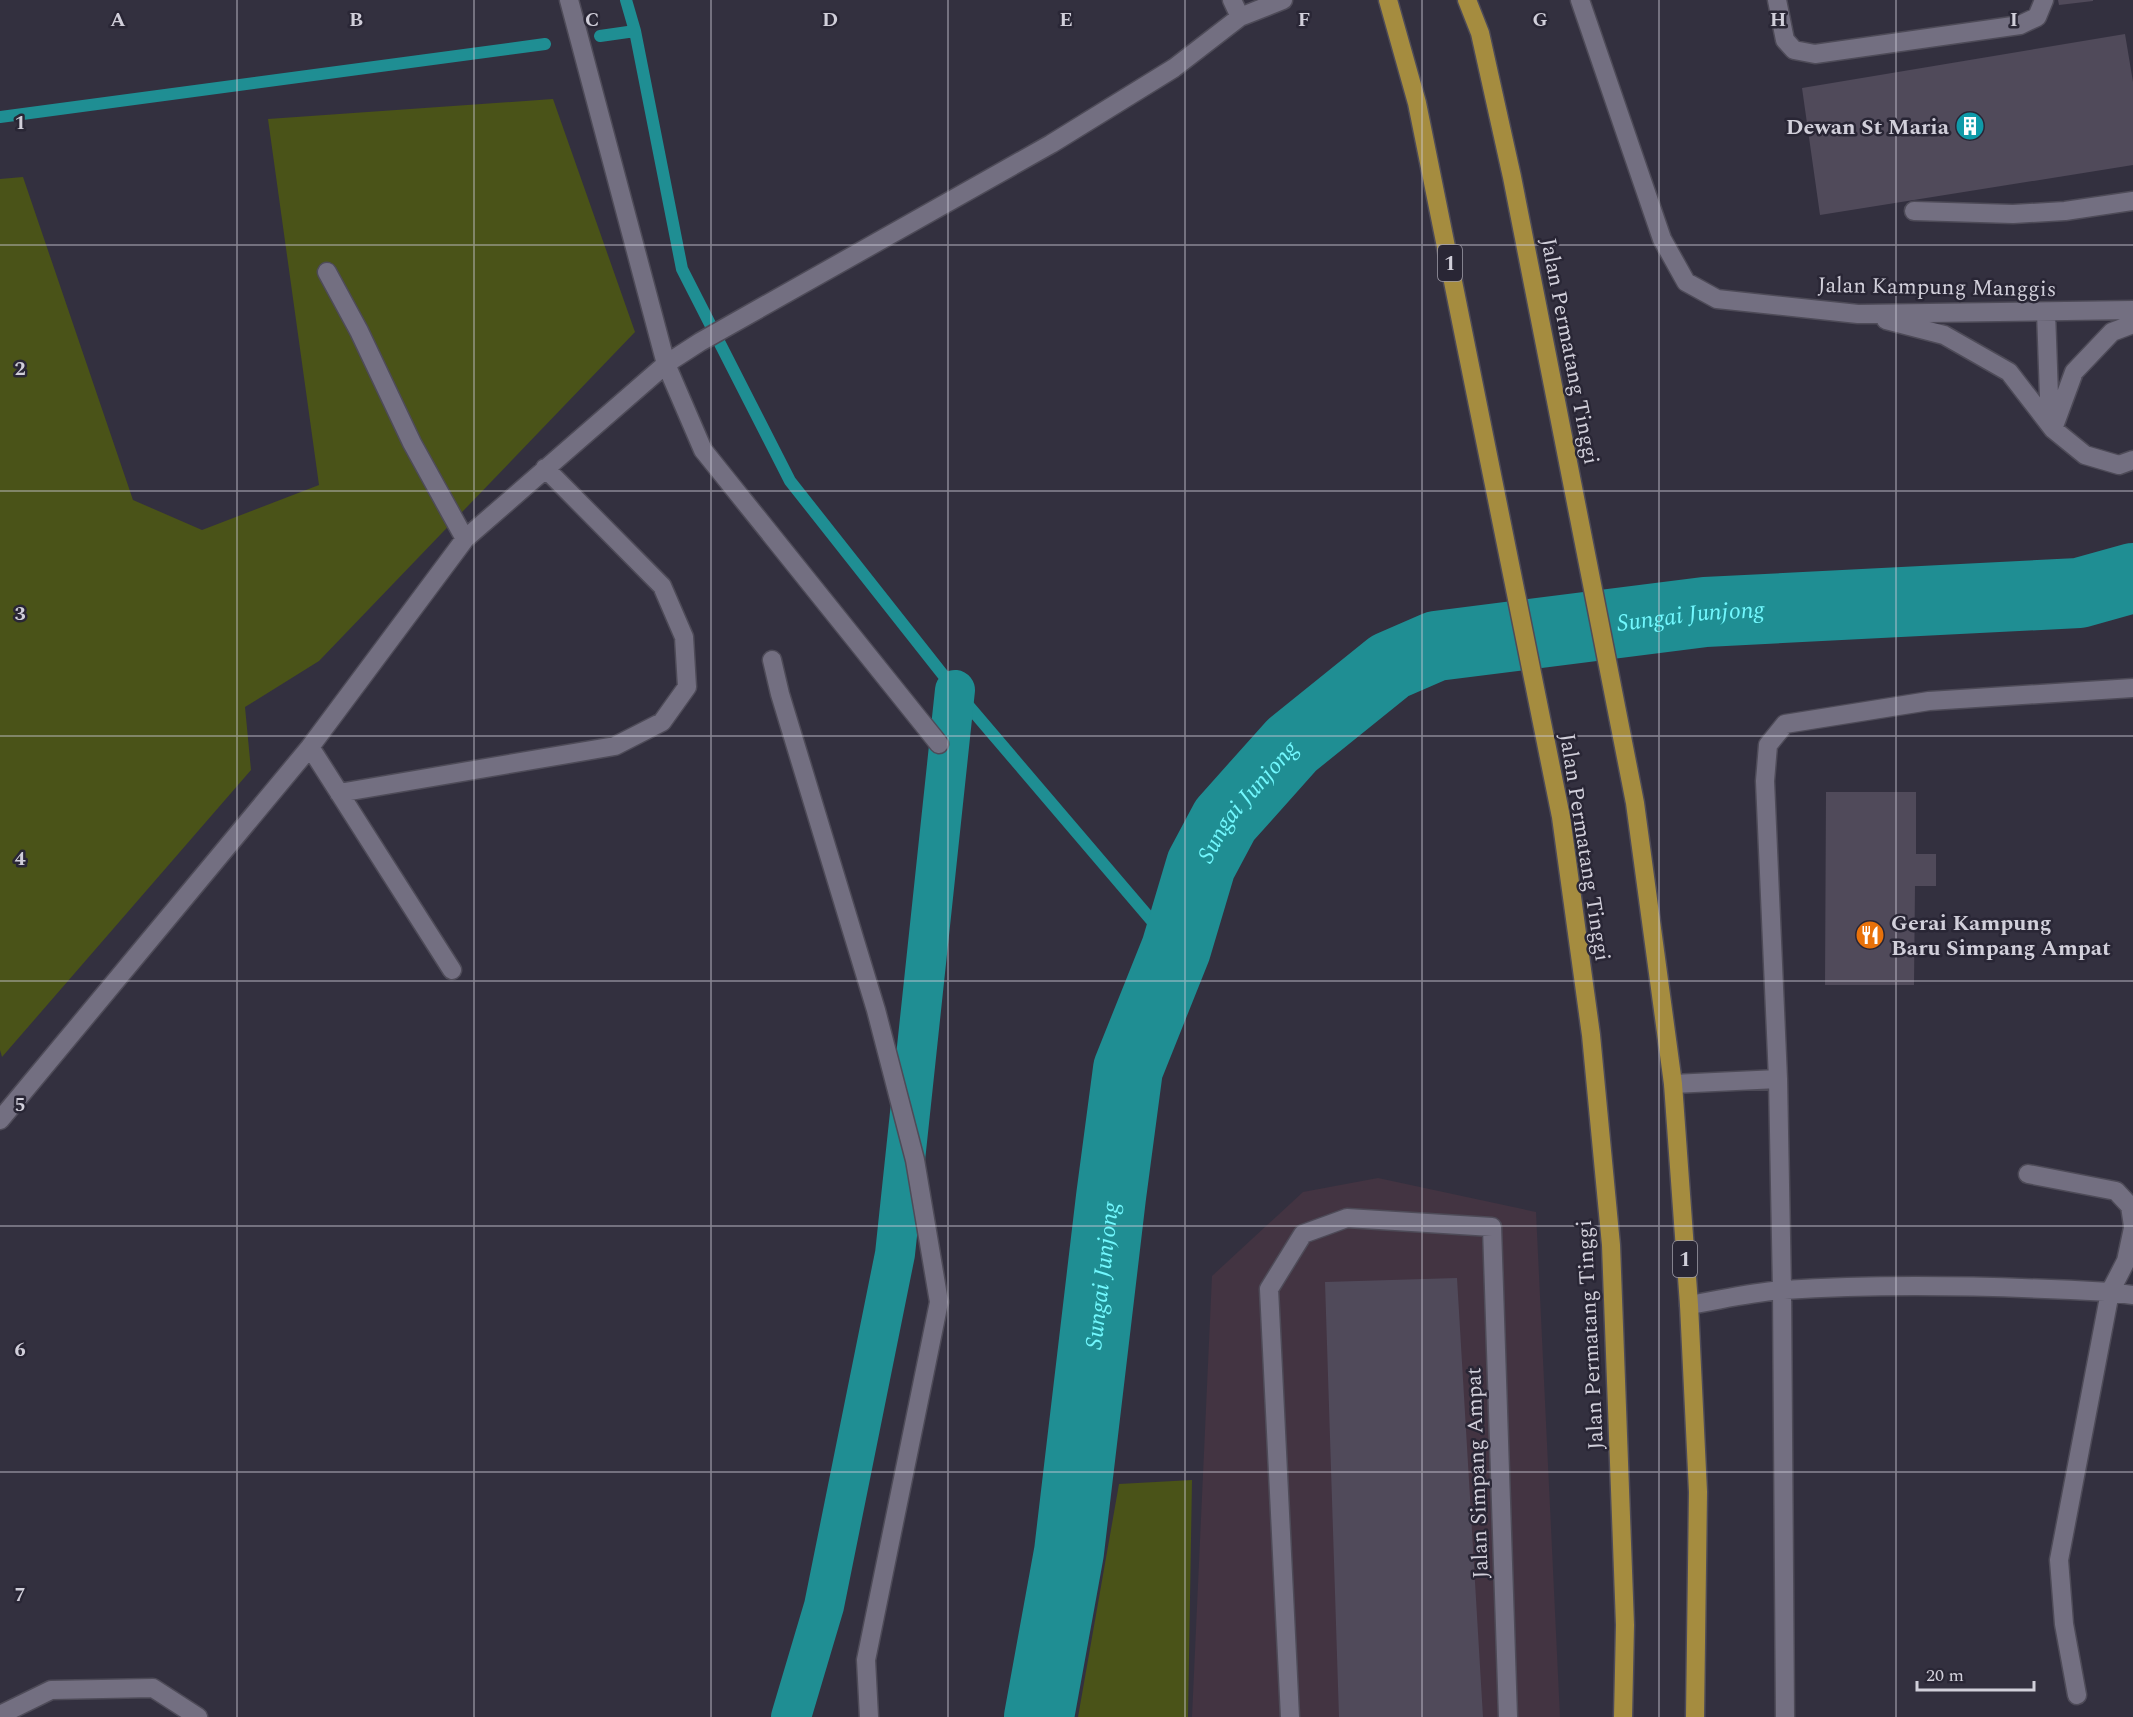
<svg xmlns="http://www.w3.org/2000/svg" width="2133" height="1717" font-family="Spectral,serif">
  <rect width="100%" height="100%" fill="#33303f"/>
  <path fill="#433442" d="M1378,1178L1536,1212L1560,1717H1192L1212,1276L1303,1192Z"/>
  <path fill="#4a5318" d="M553,99L635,332L319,661L245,707L251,770L2,1057L0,1050V179L23,177L133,500L202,530L319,485L268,119Z
    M1192,1480L1188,1717H1078L1119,1484Z"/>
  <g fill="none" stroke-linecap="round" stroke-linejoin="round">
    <path stroke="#1f8e93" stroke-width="12" d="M626,0L635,31L682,269L790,481L955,690L1176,949
      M600,36L635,31
      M0,117L545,44"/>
    <path stroke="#1f8e93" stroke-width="40" d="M791,1717L824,1606L895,1254L955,690"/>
    <path stroke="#1f8e93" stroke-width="70" id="s1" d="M1039,1717L1069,1552L1111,1197L1128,1069L1176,949L1201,865L1225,820L1292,745L1390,666L1436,646L1705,612L2079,593L2133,578"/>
  </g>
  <path fill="#504a5a" d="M2058,0H2093V1L2059,5Z
    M2125,34L2133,82V165L1820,215L1802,88Z
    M1826,792H1916V854H1936V886H1915L1914,985H1825Z
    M1457,1278L1483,1717H1339L1325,1282Z"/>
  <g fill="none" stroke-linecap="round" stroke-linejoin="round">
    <g stroke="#4e4b58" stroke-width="21">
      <path id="minor" d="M569,0L666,364L703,450L939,744
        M1232,0L1240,17
        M1580,0L1662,239L1686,282L1717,299L1858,314L2133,310
        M1777,0L1785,40L1794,50L1815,54L2020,25L2037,17L2044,0
        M1914,211L2013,214L2065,211L2133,201
        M327,272L359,331L412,443L465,539
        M2046,312L2049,396L2052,424
        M1886,320L1944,335L2009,372L2053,429L2085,455L2119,465L2133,460
        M2053,429L2074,372L2112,332L2133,324
        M772,660L780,694L876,1010L915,1160L939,1302L866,1660L869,1717
        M310,747L452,970
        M339,793L615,746L662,722L687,687L684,637L662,586L545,468
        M1673,1084L1778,1079
        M0,1120L310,747L465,539L666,364L700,342L1051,144L1174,68L1240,17L1283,0
        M2028,1174L2116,1191L2130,1206L2133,1226
        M1689,1305C1720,1300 1752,1292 1784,1290C1892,1283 2002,1286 2110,1292L2126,1261L2133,1228
        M2077,1695L2064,1624L2059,1560L2110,1292L2133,1295
        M0,1715L51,1690L153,1688L198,1717
        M1290,1717L1269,1289L1303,1234L1347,1218L1492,1227L1508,1717
        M1785,1717L1782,1290L1778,1079L1765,781L1768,745L1785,724L1929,701L2133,688"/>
    </g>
    <g stroke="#4e4b58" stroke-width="21">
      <path id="highway" d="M1388,0L1417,103L1561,817L1591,1035L1611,1245L1625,1625L1623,1717
        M1467,0L1480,33L1512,177L1635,803L1673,1084L1689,1305L1698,1492L1695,1717"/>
    </g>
    <use href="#minor" stroke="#736f81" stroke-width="18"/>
    <use href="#highway" stroke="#a58c3f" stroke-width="18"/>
  </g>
  <path fill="none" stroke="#d1cfda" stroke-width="1.5" stroke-opacity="0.55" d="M237,0V1717M474,0V1717M711,0V1717M948,0V1717M1185,0V1717M1422,0V1717M1659,0V1717M1896,0V1717M0,245H2133M0,491H2133M0,736H2133M0,981H2133M0,1226H2133M0,1472H2133"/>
  <defs>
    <g id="building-disc" transform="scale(1.5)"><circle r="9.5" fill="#0f9aa8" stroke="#292635"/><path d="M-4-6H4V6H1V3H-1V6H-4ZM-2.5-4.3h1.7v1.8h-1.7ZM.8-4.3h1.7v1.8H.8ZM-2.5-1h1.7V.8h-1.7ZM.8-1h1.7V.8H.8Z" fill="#fff"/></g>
    <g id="restaurant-disc" transform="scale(1.5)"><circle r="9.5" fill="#e8710a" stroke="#292635"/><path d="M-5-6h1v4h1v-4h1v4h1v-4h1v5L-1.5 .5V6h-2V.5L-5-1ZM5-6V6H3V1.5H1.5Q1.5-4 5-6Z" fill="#fff"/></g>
  </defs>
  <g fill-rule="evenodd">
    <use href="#building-disc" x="1970" y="126"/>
    <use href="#restaurant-disc" x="1870" y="935"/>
  </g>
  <g text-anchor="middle" stroke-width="5" stroke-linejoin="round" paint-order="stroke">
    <g fill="#292635" stroke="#9f9ca8" stroke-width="1.5">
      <rect x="1438" y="245" width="24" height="36" rx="4.5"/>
      <rect x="1673" y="1241" width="24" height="36" rx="4.5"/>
    </g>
    <g font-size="21" font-weight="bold" fill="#d1cfda">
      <text x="1450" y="270">1</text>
      <text x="1685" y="1266">1</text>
    </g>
    <g font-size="22" font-weight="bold" fill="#d1cfda" stroke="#292635" text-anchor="end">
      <text x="1949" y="134">Dewan St Maria</text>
      <text x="1891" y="930" text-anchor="start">Gerai Kampung<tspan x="1891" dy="25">Baru Simpang Ampat</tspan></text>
    </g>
    <g font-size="22" fill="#d1cfda" stroke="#292635">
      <text transform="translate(1937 286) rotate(1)" y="8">Jalan Kampung Manggis</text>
      <text transform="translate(1571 351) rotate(79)" y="8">Jalan Permatang Tinggi</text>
      <text transform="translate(1586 847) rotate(81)" y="8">Jalan Permatang Tinggi</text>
      <text transform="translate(1589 1335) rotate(-93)" y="8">Jalan Permatang Tinggi</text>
      <text transform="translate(1476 1473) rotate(-92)" y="8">Jalan Simpang Ampat</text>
    </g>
    <g font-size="24" font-style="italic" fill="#72f8fe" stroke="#292635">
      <text dy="8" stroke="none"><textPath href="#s1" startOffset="1455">Sungai Junjong</textPath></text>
      <text dy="8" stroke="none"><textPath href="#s1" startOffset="950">Sungai Junjong</textPath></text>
      <text dy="8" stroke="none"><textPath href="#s1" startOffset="446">Sungai Junjong</textPath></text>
    </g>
  </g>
  <g font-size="20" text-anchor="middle" font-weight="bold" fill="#d1cfda" stroke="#292635" stroke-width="5" stroke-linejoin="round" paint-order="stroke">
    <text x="118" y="26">A</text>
    <text x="356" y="26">B</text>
    <text x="592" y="26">C</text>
    <text x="830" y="26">D</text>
    <text x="1066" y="26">E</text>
    <text x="1304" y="26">F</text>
    <text x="1540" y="26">G</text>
    <text x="1778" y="26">H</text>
    <text x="2014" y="26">I</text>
    <text x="20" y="129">1</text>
    <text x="20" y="375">2</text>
    <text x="20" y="620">3</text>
    <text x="20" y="865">4</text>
    <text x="20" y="1111">5</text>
    <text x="20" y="1356">6</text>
    <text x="20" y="1601">7</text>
  </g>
  <path d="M1917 1681v9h117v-9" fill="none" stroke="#d1cfda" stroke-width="3"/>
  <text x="1926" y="1681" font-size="18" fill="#d1cfda" stroke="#292635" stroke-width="4.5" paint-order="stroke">20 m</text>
</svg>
